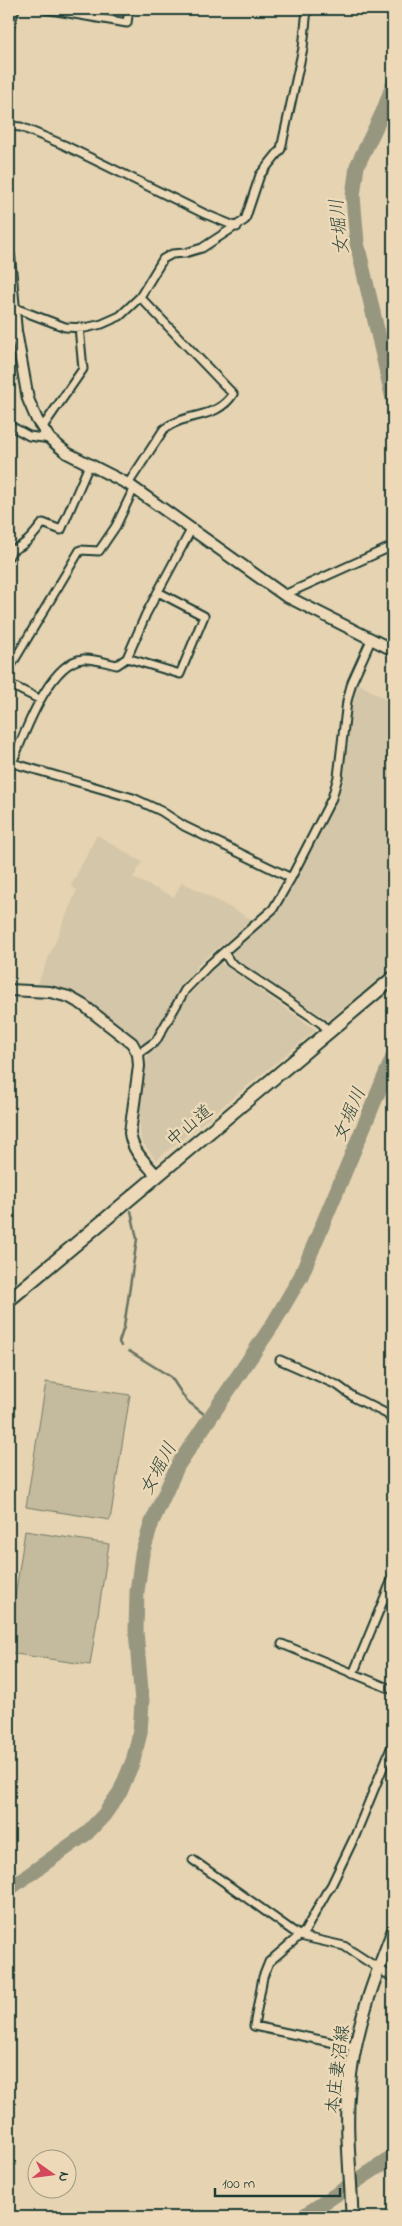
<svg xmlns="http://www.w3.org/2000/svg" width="402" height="2226" font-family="'Indie Flower','Klee One',sans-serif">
  <rect width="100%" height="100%" fill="#e5d3b2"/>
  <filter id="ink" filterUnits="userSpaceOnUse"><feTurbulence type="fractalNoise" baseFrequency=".02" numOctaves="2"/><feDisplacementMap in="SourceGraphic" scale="10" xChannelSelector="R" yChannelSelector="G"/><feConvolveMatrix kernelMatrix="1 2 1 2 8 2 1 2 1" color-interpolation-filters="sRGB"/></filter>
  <g filter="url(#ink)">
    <path fill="#d4c6a8" d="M53,9H127L125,19L122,21Z
      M356,682L393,704V715L389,723L393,726V967L329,1020L235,961L233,951L276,913L343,785L352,694Z
      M97,835L142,862L133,878L174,897L182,882L253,920L199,963L160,1025L143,1046L139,1044L131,1033L76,993L56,986L37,985L77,890L71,886Z
      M218,961L316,1030L156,1160L141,1140L139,1102L148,1054L163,1040L181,1005Z"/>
    <path fill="#c4ba9d" stroke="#727c68" d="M46,1382L130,1395L110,1520L26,1507Z
      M25,1531L109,1544L90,1665L9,1653V1637Z"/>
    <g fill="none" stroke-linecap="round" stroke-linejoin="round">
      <path stroke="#677362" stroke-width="2.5" d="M121,1346L119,1342L124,1327L137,1239L131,1211
        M129,1351L171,1377L186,1400L209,1418"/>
      <path stroke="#979780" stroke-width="15" d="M393,85L383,112L357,166L353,196L357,243L393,399
        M9,1889L86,1834L104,1815L120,1792L133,1761L140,1733L142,1702L136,1631L137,1592L142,1554L152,1522L178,1465L273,1324L301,1276L393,1057
        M302,2217L393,2157"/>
      <g stroke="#1f3d34" stroke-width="11">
        <path id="street" d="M45,9L127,23L129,9
          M9,29L15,9
          M9,126L21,127L64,145L205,214L237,227
          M12,307L65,327L85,328L102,324L120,316L140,297L163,259L172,254L185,253L202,248L245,220L260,175L281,149L303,48L307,9
          M9,425L29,436L50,439
          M42,428L83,369L79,327
          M128,484L164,429C186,412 217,420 233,394L140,297
          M9,556L12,550C27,545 34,534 43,523L61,530L90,463
          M284,595L393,546
          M127,658L180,674L204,616L158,592
          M9,669L80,550L99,551L116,526L134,488
          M9,684L39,699
          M9,762L133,798L161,811L184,826L291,878
          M12,763C24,735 49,662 83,659C93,658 107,663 117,665L127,658L146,614L191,530
          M224,952L230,962L321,1023L330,1032
          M138,1054L156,1041L185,990L209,965L273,909L291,878L332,798L338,777L347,701L352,682L371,640
          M280,1360L337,1385L355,1398L387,1414L393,1422
          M282,1644L393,1690
          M353,1674L393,1577
          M193,1860L300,1936L344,1946L393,1978
          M354,2047L254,2026L263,1977L269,1962L305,1931L326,1893L331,1886L355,1836L393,1743"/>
      </g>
      <g stroke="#1f3d34" stroke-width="14">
        <path id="secondary" d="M9,256L16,331L28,399L37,420L50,439L67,453L128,484L284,595L393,650
          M9,990L50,992L69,997L83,1005L132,1043L138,1054L139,1066L130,1133C132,1151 145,1162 157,1176"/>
      </g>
      <g stroke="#1f3d34" stroke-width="15">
        <path id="primary" d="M352,2217C351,2174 345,2131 349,2088C354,2032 373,1982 393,1931"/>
      </g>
      <g stroke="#1f3d34" stroke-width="16">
        <path id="highway" d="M9,1300L393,978"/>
      </g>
      <use href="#street" stroke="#edd9b7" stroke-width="7"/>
      <use href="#secondary" stroke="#edd9b7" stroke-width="10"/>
      <use href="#primary" stroke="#edd9b7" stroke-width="11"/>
      <use href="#highway" stroke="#edd9b7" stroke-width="12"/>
    </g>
  </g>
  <g text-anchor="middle" stroke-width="5" stroke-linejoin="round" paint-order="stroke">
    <g font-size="18" fill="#1f3d34" stroke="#edd9b7">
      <text transform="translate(189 1125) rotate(-40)" y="6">中山道</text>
      <text transform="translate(337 2069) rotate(-83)" y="6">本庄妻沼線</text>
    </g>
    <g font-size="19" font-style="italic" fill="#314a3f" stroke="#edd9b7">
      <text transform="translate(338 227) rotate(-96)" y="7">女堀川</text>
      <text transform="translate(348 1114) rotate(-67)" y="7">女堀川</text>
      <text transform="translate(157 1468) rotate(-62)" y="7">女堀川</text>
    </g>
  </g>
  <rect width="402" height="2226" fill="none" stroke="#edd9b7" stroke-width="30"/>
  <rect x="15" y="15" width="372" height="2196" fill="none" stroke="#1f3d34" stroke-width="2" filter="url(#ink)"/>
  <g transform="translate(52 2174) rotate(104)"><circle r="24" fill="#edd9b7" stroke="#9b9b83"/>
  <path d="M0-4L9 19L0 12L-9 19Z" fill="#d1495b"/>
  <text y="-8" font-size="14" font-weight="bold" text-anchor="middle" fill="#1f3d34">N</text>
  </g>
  <path d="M215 2188v8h125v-8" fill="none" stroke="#1f3d34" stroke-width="2.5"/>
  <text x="222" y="2188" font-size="15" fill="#1f3d34" stroke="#edd9b7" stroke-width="4" paint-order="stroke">100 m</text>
</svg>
